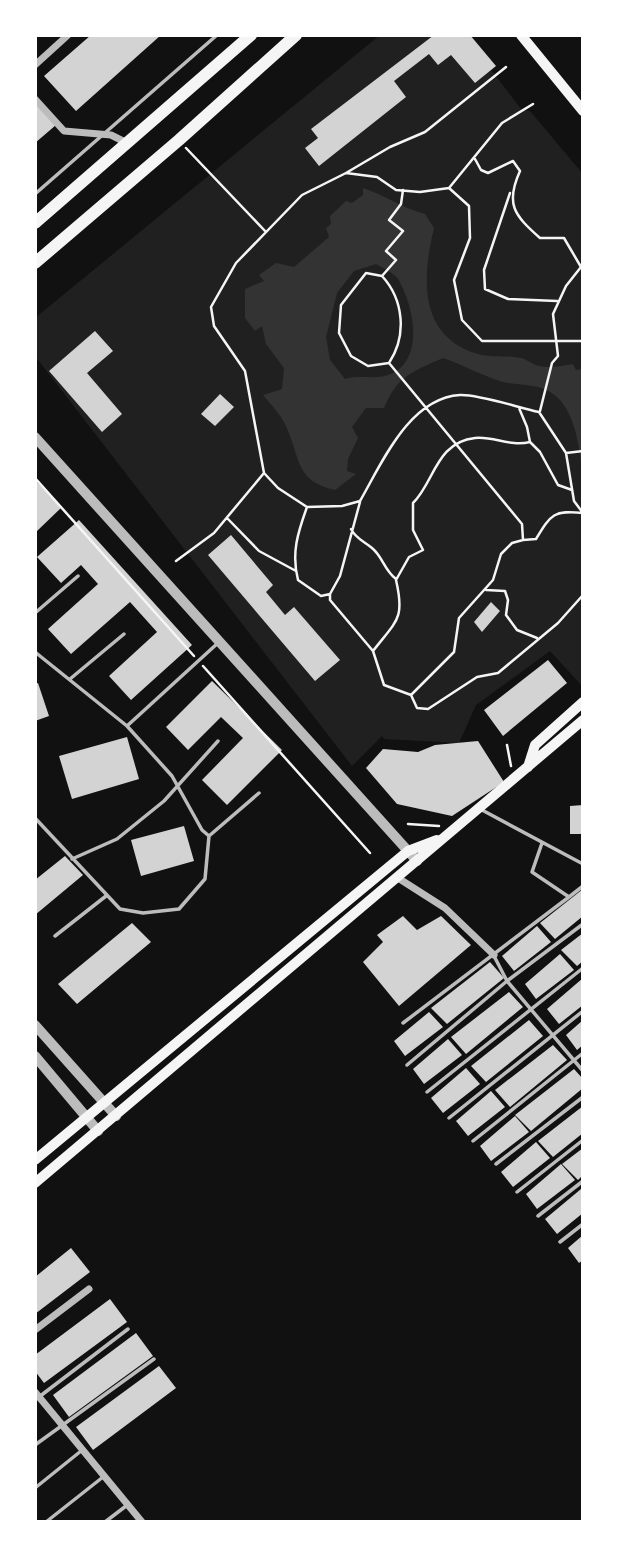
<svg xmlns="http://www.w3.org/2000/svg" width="618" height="1557" font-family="Roboto,sans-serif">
  <rect width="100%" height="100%" fill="#111"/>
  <path fill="#202020" d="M380,35H464L522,110L530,111L583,174V687L550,651L476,705L459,743L384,739L382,736L352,766L35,356V318Z"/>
  <path fill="#333" fill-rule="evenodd" d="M363,188C385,195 402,208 425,214L434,228C422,278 418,336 478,354C492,358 507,355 521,358C526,359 531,363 536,365C547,369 561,366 573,364L576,370L583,369V480C580,454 577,407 550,392C535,383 519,386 503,382C483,376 463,365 443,358C412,372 398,375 384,408H366L352,427L358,438L348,459L347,471L356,474L335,490C297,481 301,463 288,431C284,418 272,406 263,395L282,389L284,368L266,344L262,326L255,331L245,318V289L264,281L259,275L276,263L294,267L329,237L326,228L331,224L330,216L346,201L352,203L363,195ZM376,264C383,268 394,273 398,279C413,304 425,356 393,373C377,381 360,374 345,379L330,360L326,337L337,293L354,271Z"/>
  <path fill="#d3d3d3" d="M91,35H161L76,111L44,76Z
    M434,35H470L496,66L475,83L451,55L438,65L429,54L394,81L406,97L319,166L305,148L318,138L311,129Z
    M35,102L56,125L35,143Z
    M95,331L113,351L87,373L122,414L102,432L49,371Z
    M220,394L234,407L215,426L201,414Z
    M35,480L62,507L36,532L35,531Z
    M79,520L192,645L131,700L109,676L157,632L130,602L71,654L48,629L98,584L81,565L61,583L37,557Z
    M231,535L273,585L266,592L285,615L294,607L340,660L315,681L208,555Z
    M491,602L500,611L482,632L474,622Z
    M548,660L567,683L503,736L484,710Z
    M212,681L282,750L227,805L202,780L243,738L221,717L188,750L166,727Z
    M38,683L49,716L35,721V684Z
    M127,737L139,779L72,799L59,756Z
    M478,741L504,782L452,816L397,804L366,768L383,749L418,752L435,745Z
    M583,805V834H570V806Z
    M184,826L194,861L141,876L131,840Z
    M65,856L83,875L35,915V880Z
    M583,889V916L555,939L540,923Z
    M403,916L417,930L441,916L471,945L399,1006L363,962L383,942L377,935Z
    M132,923L151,942L77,1004L58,984Z
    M537,926L551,942L514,971L502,956Z
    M583,933V961L577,966L561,950Z
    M560,954L574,970L536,999L525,984Z
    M490,962L504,978L447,1024L431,1008Z
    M583,978V1005L559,1024L547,1009Z
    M509,992L523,1007L466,1054L451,1037Z
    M429,1012L443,1027L405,1056L394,1041Z
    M529,1020L543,1036L486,1082L471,1066Z
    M583,1020V1045L577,1050L566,1035Z
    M448,1039L462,1055L424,1084L413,1069Z
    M553,1045L567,1060L510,1107L495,1090Z
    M466,1068L480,1084L443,1113L431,1098Z
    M574,1069L583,1079V1088L531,1131L515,1115Z
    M491,1091L505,1107L468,1136L456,1121Z
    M583,1106V1133L553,1157L538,1141Z
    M515,1116L529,1132L491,1161L480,1146Z
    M536,1142L550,1158L513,1187L501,1172Z
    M583,1148V1175L578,1180L562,1164Z
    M561,1164L575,1180L537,1209L526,1194Z
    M581,1189L583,1213L557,1234L545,1219Z
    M583,1235V1260L579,1263L568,1248Z
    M71,1248L90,1272L35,1314V1277Z
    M110,1299L127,1322L44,1383L35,1371V1355Z
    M136,1333L153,1356L69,1417L53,1395Z
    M159,1366L176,1388L93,1450L76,1427Z"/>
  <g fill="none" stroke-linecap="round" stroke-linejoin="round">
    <path stroke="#f5f5f5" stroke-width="2.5" d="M186,148L266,232
      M475,159L481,170L488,173L513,161L520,171C505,204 514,215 540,238H564L581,267L566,286L553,314L558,356L552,363L540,411
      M346,173L390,147L425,132L506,67
      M449,188L502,123L533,104
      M510,193L484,270L485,289L508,299L557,301
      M366,273L382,276C404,300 407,336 389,363L368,366L351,356L339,333L341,305Z
      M382,276L396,260L386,251L403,231L389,220L401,204L403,190
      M583,341H482L462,320L454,280L470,238L469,206L449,188L420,192L396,190L377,177L346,173L302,195L236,263L211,307L214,326L245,371L264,473L278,488L307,507L342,506L360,501C382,463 409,398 460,395C479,394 519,408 539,412L566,453L574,501L583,513
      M389,363L522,524L523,540L512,543L501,554L493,580L459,618L454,652L411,695
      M519,408L527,427L530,442L540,452L558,485L572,490
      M566,453L583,451
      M35,478L194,656
      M307,507C298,532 291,553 298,580L321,596L330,594L340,576L360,502
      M227,518L259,551L296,571
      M351,529C356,539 364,541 372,548C383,557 384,570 396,579
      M523,540L536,539C551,514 554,510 583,513
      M176,561L214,533L264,473
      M486,590L505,591L508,600L506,615L517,630L537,638
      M330,594V600L373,651L384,685L411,695L417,708L428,709L477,677L498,673L558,623L583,595
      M373,651C397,620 405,619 396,580L409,557L423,550L413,530V503C434,483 436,442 475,438C494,436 510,447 530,442
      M203,666L370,853
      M507,745L511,766
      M408,824L439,826"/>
    <path stroke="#bcbcbc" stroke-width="3.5" d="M35,194L217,35
      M35,613L78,576
      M35,652L127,726L172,776L202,830L209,836L259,793
      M70,679L124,634
      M127,726L219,642
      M482,810L583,864
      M35,818L120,909L143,913L179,909L205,879L209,836
      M542,843L532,872L569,897L583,886
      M72,859L117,839L164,801L218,741
      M55,936L106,896
      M494,956L507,981L583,1071
      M403,1023L569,897
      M407,1065L507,981L583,924
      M427,1092L583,968
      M449,1118L583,1011
      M473,1141L583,1053
      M496,1164L583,1097
      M517,1192L583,1140
      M538,1216L583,1181
      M560,1242L583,1224
      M35,1400L128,1329
      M35,1445L154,1359
      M35,1488L81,1451
      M46,1522L103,1477
      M105,1522L126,1506"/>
    <path stroke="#bcbcbc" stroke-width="7" d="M35,65L68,35
      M35,99L64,131L111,135L127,143
      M398,878L445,908L494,955
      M35,1330L89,1289
      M35,1392L142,1522"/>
    <path stroke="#bcbcbc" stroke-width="10" d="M35,437L417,861
      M35,1025L116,1116
      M35,1056L98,1131"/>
    <path stroke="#f5f5f5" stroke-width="10" d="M521,35L583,111
      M528,767L535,745L583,702
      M35,1160L408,851L437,840
      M35,1183L583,720"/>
    <path stroke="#f5f5f5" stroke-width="12" d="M35,223L251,35
      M35,263L179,140L296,35"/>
  </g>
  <rect width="618" height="1557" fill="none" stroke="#ffffff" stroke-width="74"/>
</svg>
